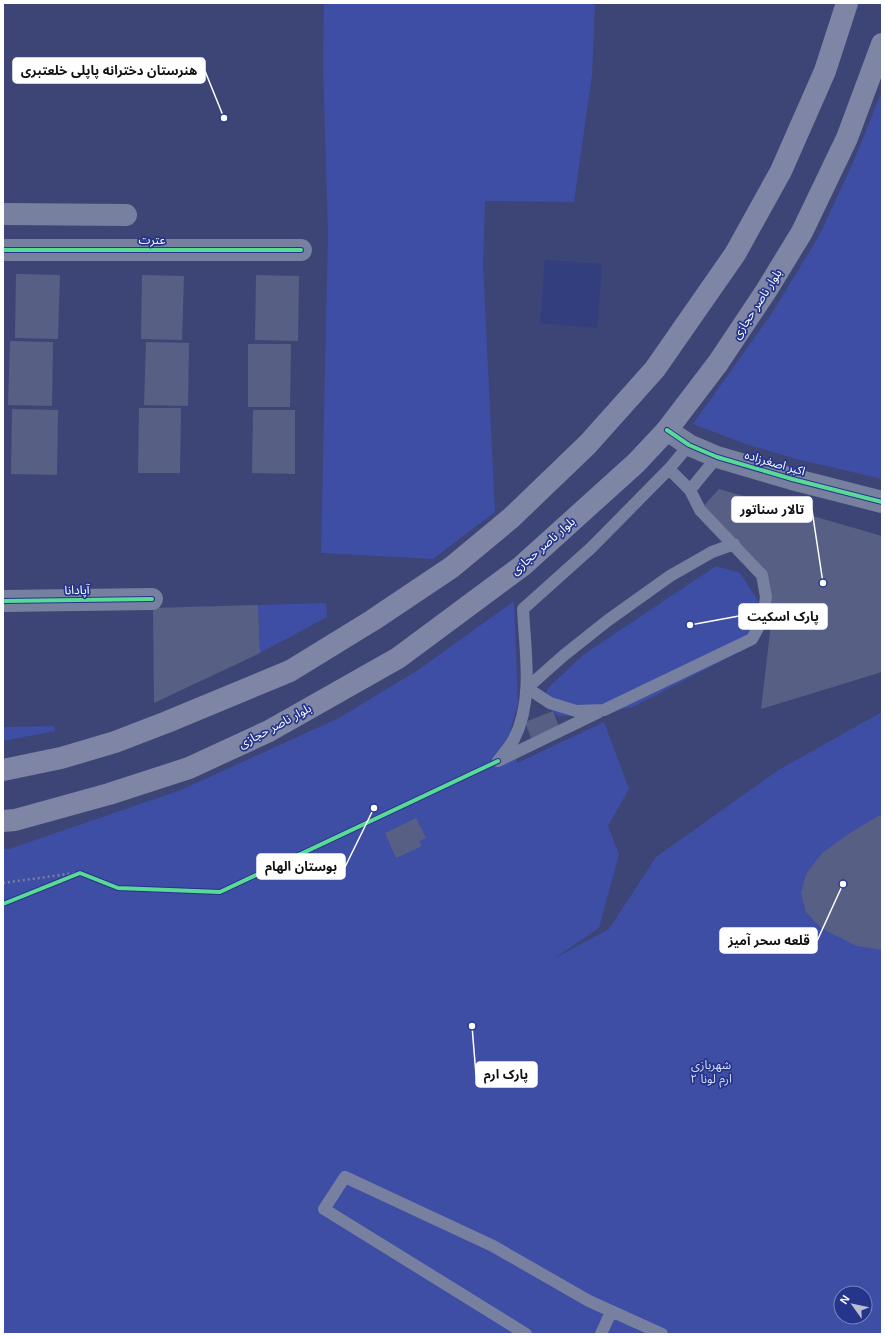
<svg xmlns="http://www.w3.org/2000/svg" width="885" height="1337" font-family="Helvetica,'Noto Sans Arabic',sans-serif">
  <rect width="100%" height="100%" fill="#3c4575"/>
  <path fill="#3e4ea4" fill-rule="evenodd" d="M324,3H595L592,75L574,202L485,201L483,264L495,512L433,559L321,553L328,233L323,64Z
    M882,91V479L796,459L746,444L693,424L772,313L819,236L855,158Z
    M716,566L740,573L758,601L745,649L633,707L583,716H558L542,703L548,688L583,655Z
    M514,601L518,704L510,731L517,763L604,722L629,789L608,826L619,854L599,928L553,959L609,929L656,857L780,769L882,712V1334H3V849H9L181,790L339,718L418,670ZM841,1293H865V1317H841Z
    M326,603L327,617L260,653L258,605Z
    M54,726L55,731L3,741V727Z"/>
  <path fill="#323e7e" d="M545,260L602,264L597,328L540,323Z"/>
  <path fill="#585f85" d="M16,274L60,275L58,339L15,338Z
    M142,275L184,276L182,340L141,339Z
    M256,275L299,276L298,341L255,340Z
    M10,341L53,342L52,406L8,405Z
    M146,342L189,343L188,406L144,405Z
    M248,344H291L290,407H248Z
    M139,408H181L180,473H138Z
    M12,409L58,410L57,475L11,474Z
    M253,410H295V474L252,473Z
    M719,489L882,536V672L761,709L773,606L754,560L700,510Z
    M258,605L260,653L154,703L153,608Z
    M553,711L559,727L531,738L525,722Z
    M882,814V950L857,946L821,928L806,912L801,893L806,874L822,853L853,831Z
    M416,818L426,838L419,841L422,846L396,858L385,833Z"/>
  <g fill="none" stroke-linecap="round" stroke-linejoin="round">
    <path stroke="#7880a0" stroke-width="2.5" stroke-dasharray="2 3" stroke-linecap="butt" d="M3,883L75,873
      M3,904L80,873L118,888L220,892L483,768"/>
    <path stroke="#7880a0" stroke-width="12" d="M717,457L690,490L700,510L762,575L766,597L763,619L752,639L604,710L576,711L550,703L527,688L563,656L607,621L670,576L712,552L734,544
      M669,469L689,445
      M500,760L599,712
      M498,761C503,754 510,747 514,739C534,701 525,650 523,609L591,548L669,469L690,490
      M526,1334L324,1209L345,1177L493,1246L589,1301L662,1334
      M601,1334L611,1312"/>
    <path stroke="#7880a0" stroke-width="22" d="M3,214L126,215
      M3,250H301
      M667,430L689,445L717,457L792,479L882,502
      M3,601L152,599"/>
    <path stroke="#7f85a5" stroke-width="22" d="M3,770L61,758L115,742L167,722L290,671L373,620L452,567L511,518L588,444L655,369L735,254L781,171L825,71L847,3
      M3,821L15,820L109,794L189,768L269,731L398,658L522,566L636,463L667,430L718,363L766,291L802,232L847,138L882,44"/>
    <g stroke="#25358c" stroke-width="6">
      <path id="cycleway" d="M3,250H301
        M667,430L689,445L717,457L792,479L882,502
        M3,601L152,599
        M3,904L80,873L118,888L220,892L498,761"/>
    </g>
    <use href="#cycleway" stroke="#5adb95" stroke-width="4"/>
  </g>
  <g text-anchor="middle" stroke-width="3.5" stroke-linejoin="round" paint-order="stroke">
    <g font-size="12" fill="#fff" stroke="#25358c">
      <text x="152" y="244">عترت</text>
      <text transform="translate(757 304) rotate(-57)" y="4">بلوار ناصر حجازی</text>
      <text transform="translate(775 463) rotate(16)" y="4">اکبر اصغرزاده</text>
      <text transform="translate(543 546) rotate(-41)" y="4">بلوار ناصر حجازی</text>
      <text transform="translate(77 590) rotate(-1)" y="4">آپادانا</text>
      <text transform="translate(275 726) rotate(-28)" y="4">بلوار ناصر حجازی</text>
    </g>
    <g font-size="12" fill="#d9def8" stroke="#25358c">
      <text x="711" y="1069">شهربازی<tspan x="711" dy="14">ارم لونا ۲</tspan></text>
    </g>
  </g>
  <path fill="none" stroke="#fff" stroke-width="1.5" d="M224 118L205 71M823 583L812 510M690 625L739 616M374 808L345 867M843 884L817 941M472 1026L476 1075"/>
  <g fill="#fff" stroke="#25358c" stroke-width="1.5">
    <circle cx="224" cy="118" r="4"/>
    <circle cx="823" cy="583" r="4"/>
    <circle cx="690" cy="625" r="4"/>
    <circle cx="374" cy="808" r="4"/>
    <circle cx="843" cy="884" r="4"/>
    <circle cx="472" cy="1026" r="4"/>
  </g>
  <g fill="#fff" stroke="#fff" stroke-width="1.5">
    <rect x="13" y="58" width="192" height="25" rx="4"/>
    <rect x="732" y="497" width="80" height="25" rx="4"/>
    <rect x="739" y="604" width="88" height="25" rx="4"/>
    <rect x="257" y="854" width="88" height="25" rx="4"/>
    <rect x="720" y="928" width="97" height="25" rx="4"/>
    <rect x="476" y="1062" width="61" height="25" rx="4"/>
  </g>
  <g font-size="13" text-anchor="middle" font-weight="bold" fill="#111">
    <text x="109" y="75">هنرستان دخترانه پاپلی خلعتبری</text>
    <text x="772" y="514">تالار سناتور</text>
    <text x="783" y="621">پارک اسکیت</text>
    <text x="301" y="871">بوستان الهام</text>
    <text x="769" y="945">قلعه سحر آمیز</text>
    <text x="506" y="1079">پارک ارم</text>
  </g>
  <rect width="885" height="1337" fill="none" stroke="#ffffff" stroke-width="8"/>
  <g transform="translate(853 1305) rotate(303)"><circle r="19" fill="#25358c" stroke="#7c86ba"/>
  <path d="M0-3L7 15L0 10L-7 15Z" fill="#bbbecf"/>
  <text y="-6" font-size="11" font-weight="bold" text-anchor="middle" fill="#ffffff">N</text>
  </g>
</svg>
